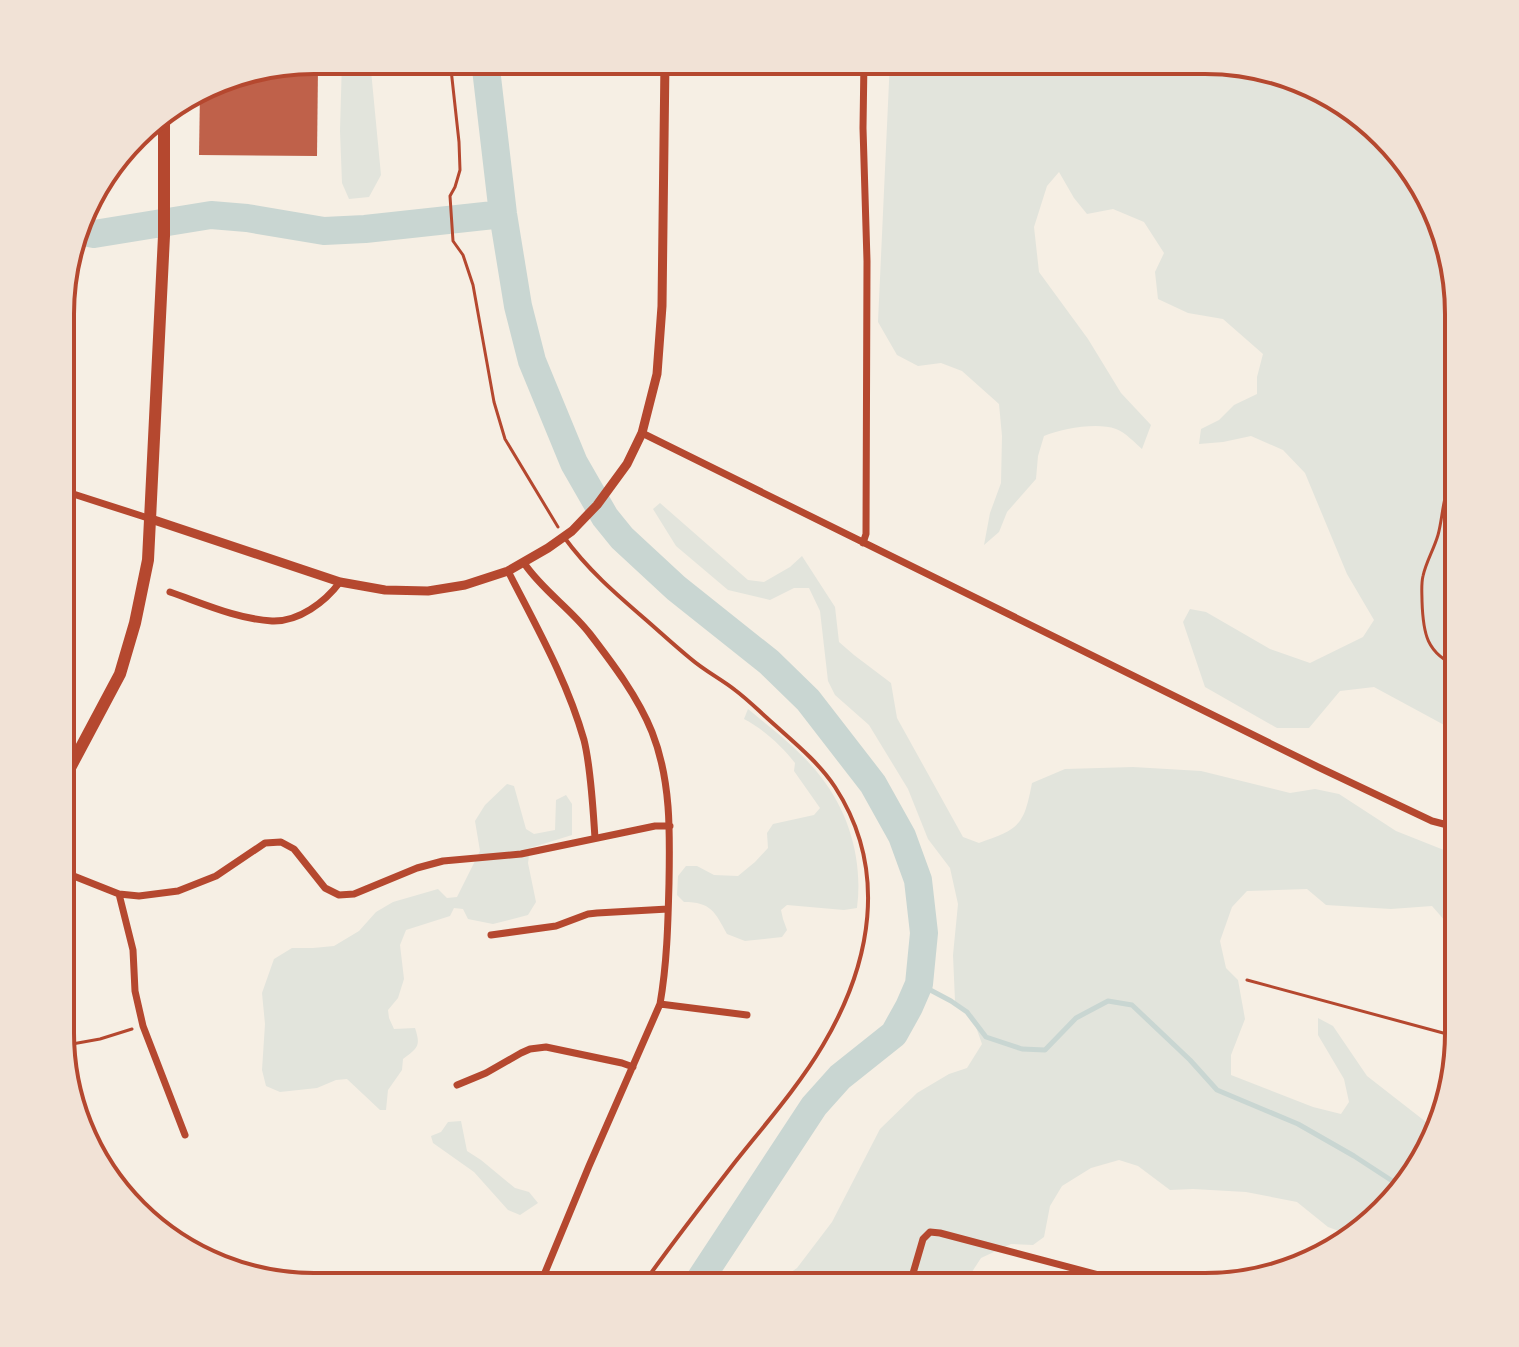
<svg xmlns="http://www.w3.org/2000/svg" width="1519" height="1347" font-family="Arial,sans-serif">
  <rect width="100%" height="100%" fill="#f6efe4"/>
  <path fill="#e2e4dc" d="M342,60H370L381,175L369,197L349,199L342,183L340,131Z
    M890,60L1222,61L1318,86L1396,146L1439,216L1458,297L1459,733L1374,687L1340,691L1309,728H1277L1205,687L1183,622L1190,609L1206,612L1270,649L1310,663L1363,637L1374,620L1347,574L1305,473L1283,450L1251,436L1223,442L1199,444L1201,429L1219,420L1234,405L1257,394V377L1263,354L1223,319L1188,313L1158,299L1155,272L1164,253L1144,222L1113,209L1087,214L1074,198L1059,172L1047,186L1034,227L1039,272L1088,339L1121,393L1151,425L1142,449C1135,443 1125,432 1116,429C1096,422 1062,429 1044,436L1038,456L1036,479L1007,512L999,532L984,545L990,513L1001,483L1002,436L999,404L962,371L941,363L918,366L897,355L878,322Z
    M660,503L748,580L764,582L790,567L802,556L835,607L839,642L854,655L891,683L897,718L963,837L979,843C1020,829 1024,825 1032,783L1065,769L1133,767L1201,771L1290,793L1315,789L1339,794L1396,831L1459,856V926L1446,922L1432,906L1391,909L1326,905L1307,889L1247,891L1232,907L1220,941L1226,968L1238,980L1245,1019L1231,1055V1075L1313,1107L1341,1114L1349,1102L1344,1079L1318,1035V1018L1333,1026L1367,1076L1426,1122L1440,1127L1439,1131L1373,1224L1353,1236L1328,1227L1297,1202L1246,1192L1193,1189L1170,1190L1138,1166L1119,1160L1091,1168L1062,1186L1050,1206L1044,1237L1033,1245L1011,1244L981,1258L970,1275L968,1287H770L797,1268L832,1222L880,1129L917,1093L949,1074L967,1068L982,1044L971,1013L955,1001L953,955L958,904L950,868L928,839L908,789L869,725L835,695L828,681L820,611L809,588H794L770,600L728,590L676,546L653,509Z
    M748,709C773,730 801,751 821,777C850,814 863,862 857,908L844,910L787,905L781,910L783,919L787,930L782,937L745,941L727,934C715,912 711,902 684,902L677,895L678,876L686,866H697L714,875L738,876L755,862L768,848L767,833L773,824L814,815L820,808L794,771L795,763C781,745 763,729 744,719Z
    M507,784L514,786L526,829L534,834L555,830L556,800L566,795L572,804V835L530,848L528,863L536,902L528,915L493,924L468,919L463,909L454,908L450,916L406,930L400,945L404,979L398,998L388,1010L389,1018L394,1029L415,1028C421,1046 418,1048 403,1059L402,1070L388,1090L386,1110H380L347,1079L336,1080L317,1088L280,1092L266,1086L262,1070L265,1024L262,993L274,959L292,948H313L334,946L359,931L376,912L393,902L438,889L447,898L457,897L480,851L475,821L485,805Z
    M461,1121L467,1151L481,1160L515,1188L529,1192L538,1203L520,1215L508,1210L474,1172L433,1143L431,1136L441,1132L448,1122Z"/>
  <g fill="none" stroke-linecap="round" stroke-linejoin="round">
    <path stroke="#c9d6d2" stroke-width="5" d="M919,984L951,1001L967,1012L986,1037L1022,1049L1045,1050L1076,1018L1108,1001L1132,1005L1190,1060L1217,1090L1298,1124L1354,1156L1400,1186"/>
    <path stroke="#c9d6d2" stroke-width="28" d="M485,60L503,214L518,306L532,361L574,463L605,517L622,538L676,588L769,662L808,700L873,784L902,836L918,880L924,933L919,984L909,1007L894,1034L840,1077L814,1106L695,1287
      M78,231L94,234L211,215L247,218L324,231L365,229L503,214"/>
  </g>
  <path fill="#bf614a" d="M273,67H318L317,156L199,155L200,92L232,74Z"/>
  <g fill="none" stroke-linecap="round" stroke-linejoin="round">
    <path stroke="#b5482f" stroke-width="3" d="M450,60L459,142L460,170L455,187L450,196L453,241L463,255L473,285L494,402L505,439L558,527
      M1459,470C1442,487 1444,513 1438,535C1434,549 1426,562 1423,576C1421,584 1422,593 1422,601C1423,633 1426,654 1459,667
      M1247,980L1458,1037
      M61,1046L100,1039L132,1029"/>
    <path stroke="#b5482f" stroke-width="4" d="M564,537C587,569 616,594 645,619C660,632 675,646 691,659C705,671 721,679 735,690C747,699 757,709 767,718C790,739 818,761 835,787C889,870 871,964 823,1045C799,1086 762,1128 732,1166C701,1206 670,1246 641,1287"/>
    <path stroke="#b5482f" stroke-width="7" d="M642,433L1318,767L1432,821L1459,828
      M64,491L151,519
      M863,543L866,534L867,261L863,128L864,60
      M524,563C542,590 570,608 590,634C613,664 638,697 652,732C671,780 670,832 669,883C668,923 667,964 660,1004L589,1166L539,1287
      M508,571C536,626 567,680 584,740C591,768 593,809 595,838
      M170,592C202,603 237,619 272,621C299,622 325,602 340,582
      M61,871L119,894L139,896L178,891L216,876L265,843L281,842L294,849L325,888L339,895L354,894L417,868L443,861L521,854L655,826H670
      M119,894L133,950L135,991L143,1026L185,1135
      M491,935L556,926L588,914L597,913L668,909
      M660,1004L747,1015
      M457,1085L486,1073L521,1053L530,1049L546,1047L622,1063L633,1067
      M909,1287L923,1239L930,1232L940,1233L1144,1287"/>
    <path stroke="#b5482f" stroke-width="9" d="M151,519L340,582L385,590L428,591L465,585L508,571L548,548L572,531L597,505L627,464L642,433L657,374L662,306L665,60"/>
    <path stroke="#b5482f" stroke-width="12" d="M62,783L120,674L135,623L148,560L164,236V113"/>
  </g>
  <path d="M0 0H1519V1347H0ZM314 74H1205A240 240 0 0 1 1445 314V1033A240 240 0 0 1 1205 1273H314A240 240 0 0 1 74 1033V314A240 240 0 0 1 314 74Z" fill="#f1e2d6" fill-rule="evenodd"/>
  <path fill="none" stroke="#b5482f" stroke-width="4" d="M314 74H1205A240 240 0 0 1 1445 314V1033A240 240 0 0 1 1205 1273H314A240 240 0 0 1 74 1033V314A240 240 0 0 1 314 74Z"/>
</svg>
